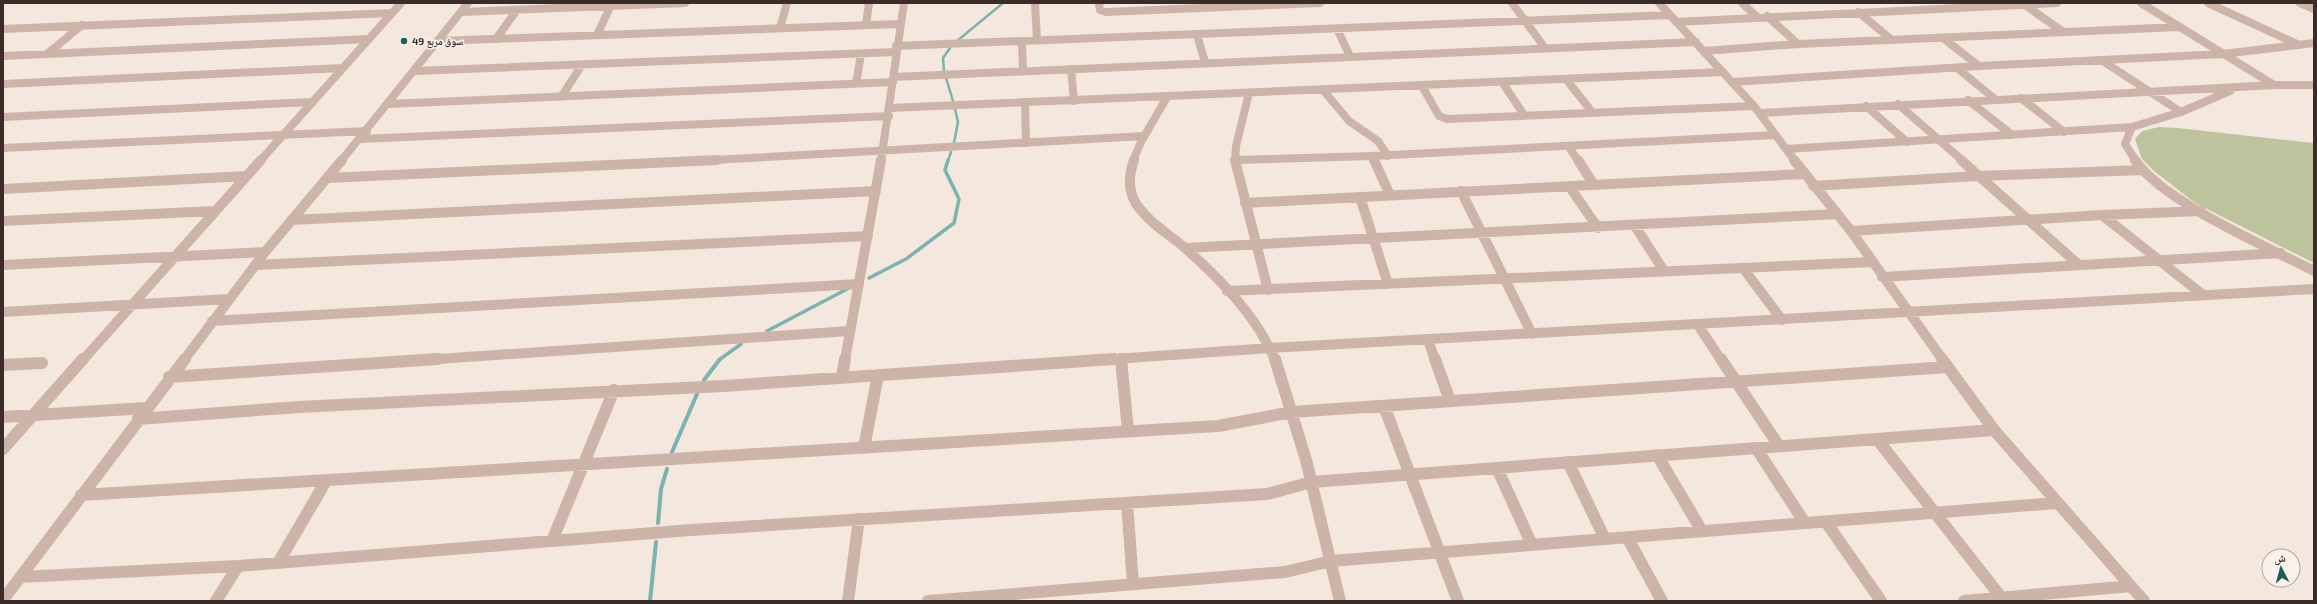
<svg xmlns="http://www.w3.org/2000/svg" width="2317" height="604" font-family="'Exo 2','Noto Naskh Arabic',sans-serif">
  <rect width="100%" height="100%" fill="#f4e7de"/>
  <path fill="#bdc49d" d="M2159,127L2178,128L2314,143V263L2195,203L2154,171L2142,159L2135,139L2142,131Z"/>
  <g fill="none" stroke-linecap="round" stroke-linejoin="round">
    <path stroke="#7bb3ae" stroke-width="2.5" d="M957,41L1003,3
      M944,71L943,58L950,48
      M946,78L953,101
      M954,143L958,122L955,109
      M948,161L951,152"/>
    <path stroke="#7bb3ae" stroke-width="3.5" d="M869,278L906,259L954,223L959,199L945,170L948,160
      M767,331L849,288
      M719,360L741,344"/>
    <path stroke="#7bb3ae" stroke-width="4" d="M704,380L720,359
      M672,452L697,394
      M658,523L661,489L667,469
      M650,601L656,542"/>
    <path stroke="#cdb4a9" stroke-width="8" d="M1035,3L1037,41
      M1099,3L1100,10L1106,12L1320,3
      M1512,3L1545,48
      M1659,3L1754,106L1795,161
      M1742,3L1756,16
      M2022,3L2062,31
      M2141,3L2274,85
      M2208,3L2299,45
      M2300,3L2314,9
      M461,12L685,3
      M1858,12L1892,40
      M1767,16L1798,44
      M1676,22L2057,3
      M866,25L869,3
      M780,28L787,3
      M3,29L392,13
      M1337,29L1350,56
      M597,35L612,3
      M1197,35L1205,62
      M1943,38L1979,66
      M496,39L517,10
      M438,41L900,24
      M1022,42L1023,71
      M896,46L1670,15
      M1704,51L1798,44L2179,27
      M47,54L82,25
      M3,56L368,39
      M2101,60L2181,112
      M1957,68L1995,99
      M1071,69L1074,101
      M416,71L895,52
      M894,77L1696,42
      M1566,79L1592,112
      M1502,82L1524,115
      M1732,82L1979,66L2223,54L2314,43
      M3,84L343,68
      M856,84L861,54
      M1422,86L1439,116L1447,119L1754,106
      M1323,90L1349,121L1378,141L1388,156
      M561,97L582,65
      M2021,98L2064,132
      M1968,100L2012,135
      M1025,103L1026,143
      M389,104L893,82
      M1898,104L1963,161
      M1866,106L1907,142
      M890,108L1723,72
      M1760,113L2274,85H2314
      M3,117L312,102
      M360,139L889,116
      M1569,147L1578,161
      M3,148L367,131
      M1786,149L2132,127
      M1372,156L1374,161
      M1235,160L1372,156L1775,135
      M260,161L401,3
      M341,161L468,3
      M695,161L1144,136
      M881,161L904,3
      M1133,161L1141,142L1167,97
      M1235,161L1236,146L1249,93
      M2136,161L2125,144L2132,127L2181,112L2230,91"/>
    <path stroke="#cdb4a9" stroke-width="10" d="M1134,160C1129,174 1128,189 1135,202C1147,221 1167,233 1184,247C1219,278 1257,316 1275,360
      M1235,160L1268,290
      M1374,160L1390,195
      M1578,160L1594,185
      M1794,160L1851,231L1943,360
      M1961,160L2079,265
      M2135,160C2163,202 2268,247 2314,271
      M327,178L717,160
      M1569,186L1598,228
      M1813,186L1977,176L2143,170
      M3,189L246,176
      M1461,191L1532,334
      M1360,197L1388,284
      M1245,203L1804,174
      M2102,215L2203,295
      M291,220L876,191
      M3,221L215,211
      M1635,226L1664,271
      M1851,231L2102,215L2201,211
      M1185,248L1837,214
      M3,265L265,252
      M255,265L868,236
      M1743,268L1782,320
      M1882,277L2281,253
      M1227,291L1872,262
      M3,312L228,299
      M212,321L859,284
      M1698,325L1721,360
      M1428,340L1435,360
      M1121,358V360
      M83,360L261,160
      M184,360L265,252L342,160
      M423,360L849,331
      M845,360L881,160
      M1100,360L1270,348L2314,289"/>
    <path stroke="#cdb4a9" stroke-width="12" d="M1121,359L1128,431
      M1275,359L1306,460L1340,601
      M1435,359L1450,401
      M1721,359L1779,446
      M1942,359L1994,430L2144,601
      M3,365L42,363
      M169,377L438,359
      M842,377L845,359
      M1384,406L1458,601
      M3,417L146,408
      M138,419L299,407L723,386L1114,359
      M1877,439L2004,601
      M864,448L878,375
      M1756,448L1805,523
      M3,449L83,359
      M1657,455L1702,531
      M1568,462L1605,539
      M1497,468L1532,545
      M81,495L1218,426L1292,412L1948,367
      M1127,503L1133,584
      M1826,522L1881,601
      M1627,537L1662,601
      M552,541L614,390
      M278,563L326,481
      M20,577L238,566L691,530L1267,494L1312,482L1994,430
      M3,600L185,359
      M216,601L238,566
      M848,601L859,519
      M928,601L1285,572L1331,561L2056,503
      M1964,601L2131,586"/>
  </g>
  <circle fill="#1c5e59" stroke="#fbf1eb" stroke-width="1.5" cx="404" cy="41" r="4"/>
  <g text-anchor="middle" stroke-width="3.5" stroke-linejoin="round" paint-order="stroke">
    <g font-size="10" font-weight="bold" fill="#3a2c29" stroke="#fbf1eb" text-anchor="start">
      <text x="412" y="45">سوق مربع 49</text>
    </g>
  </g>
  <rect width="2317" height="604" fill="none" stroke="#3a2c29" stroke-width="8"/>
  <g transform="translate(2281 568) rotate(354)"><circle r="19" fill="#fbf1eb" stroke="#aea29d"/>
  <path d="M0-3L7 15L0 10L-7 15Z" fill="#1c5e59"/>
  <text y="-6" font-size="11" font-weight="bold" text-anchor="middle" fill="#3a2c29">ش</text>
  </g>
</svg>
